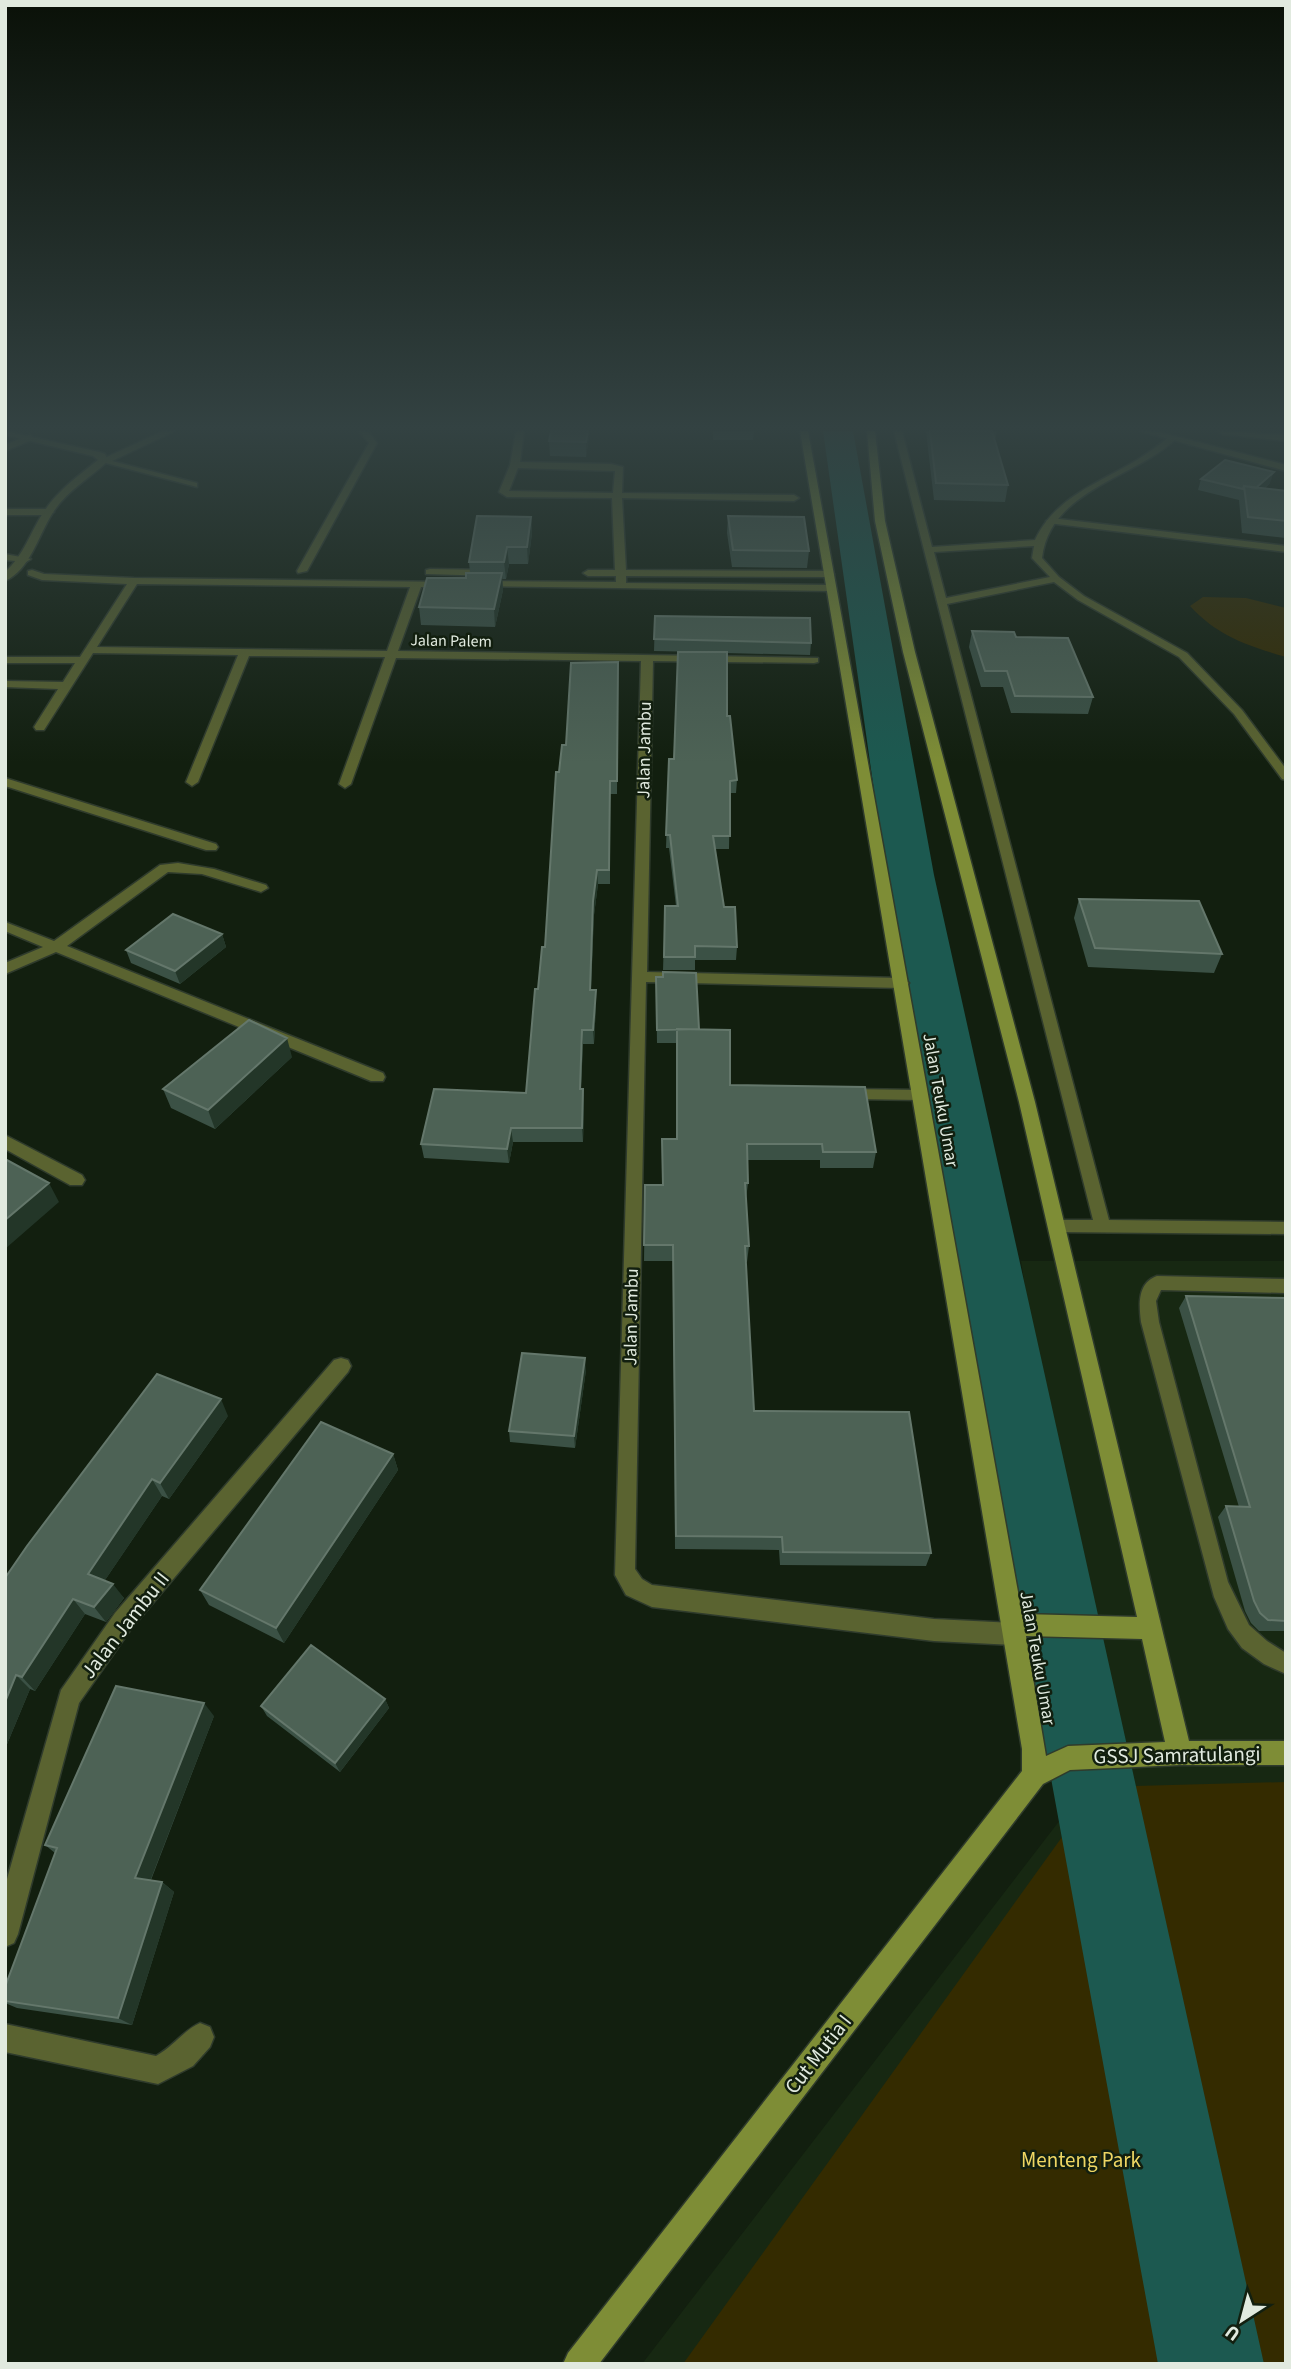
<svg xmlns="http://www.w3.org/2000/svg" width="1291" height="2369" font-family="'Source Sans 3',sans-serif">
  <rect width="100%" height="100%" fill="#121f0f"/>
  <path fill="#172812" d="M1021,1261H1286V2364H642L1100,1768Z"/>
  <path fill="#342b00" d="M1203,597L1246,598L1286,608V657C1246,645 1219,637 1190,606Z
    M1286,1782V2364H683L1098,1787Z"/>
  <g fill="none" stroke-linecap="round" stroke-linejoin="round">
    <path fill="#1c5950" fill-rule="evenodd" d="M823,431H853L934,875L1264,2364H1158L886,875Z"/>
    <g stroke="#2f3b2c" stroke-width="3">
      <path id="service" d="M894,431H902L932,547L1035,540C1055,497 1099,483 1137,460C1148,453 1159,445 1169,437L1176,439C1133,479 1050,490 1042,558L1059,577L1084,596L1187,653L1242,710L1286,769V780L1282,779L1234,714L1179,657L1078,600L1054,582L947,604L1109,1220L1286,1222V1234L1056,1232L1050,1230L1048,1226L1050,1222L1056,1220H1093ZM1034,546L1032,558L1050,577L946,598L934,552Z
        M851,1089L921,1090L928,1095L921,1100L851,1099L844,1094Z
        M1157,1276L1286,1279V1293L1161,1290L1156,1301L1159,1322L1228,1582L1249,1625L1267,1641L1286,1653V1674L1264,1664L1242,1648L1228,1629L1214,1597L1141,1322C1139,1305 1137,1283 1157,1276Z"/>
    </g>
    <g stroke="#2f3b2c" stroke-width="3">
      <path id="minor" d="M163,431H175L112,461L197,483V487L98,461Z
        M359,431H368L377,443L307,571L298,573L297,571L369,443Z
        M516,431H524L520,462L611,464L623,467L622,493L794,495L799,498L794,501L622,498L626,570L829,571L834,574L829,577L626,576V583L831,585L836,588L831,591L474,586V582L478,581L616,582V576H588L583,573L588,570H615L612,498L507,497L499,492L510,465ZM518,468L615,471L613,493L509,491Z
        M1140,431H1155L1286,465V471Z
        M1218,431L1286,435V441L1222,434Z
        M29,435L32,436V440L5,451V445Z
        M5,509H49L54,512L49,515H5Z
        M1051,518L1286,546V552L1048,523L1046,521Z
        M5,554L31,559L26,562L5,560Z
        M430,569L493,570L498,573L493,576L426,574V570Z
        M32,570L44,574L134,578L451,582V586L447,587H421L398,651L818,658V662L814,663L653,661L647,972L901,978L909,983L901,988L646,982L635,1569L642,1579L652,1585L934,1619L1014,1623L1022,1626L1025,1634L1022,1642L1014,1645L934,1641L652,1607L626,1595L615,1575L641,661L396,658L351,784L345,788L339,784L385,657L249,656L198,782L192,786L186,782L238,655L93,653L44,730H36L34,727L58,689L5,687V681L63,682L75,663H5V657H80L127,584L42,580L28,575V571ZM137,584L410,587L387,651L97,647Z
        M5,778L216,844L218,847L216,850H206L5,786Z
        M178,863L214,869L266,885L268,888L261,892L202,874L168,872L67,946L383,1073L385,1077L383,1081H371L56,952L5,974V963L43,947L5,931V922L54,941L160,865Z
        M5,1135L82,1175L85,1180L82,1185H70L5,1149Z
        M341,1358L348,1360L351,1366L348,1372L131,1629L79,1703L18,1934L14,1943L5,1947V1886L61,1690L115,1613L334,1360Z
        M200,2023L210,2027L214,2037L210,2047L193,2066L158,2084L5,2052V2024L156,2056C174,2046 184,2030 200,2023Z"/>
    </g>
    <g stroke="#2f3b2c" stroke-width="3">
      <path id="tertiary" d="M5,431L99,452L105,454L108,461C89,479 66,491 52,514C38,536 30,570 5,581V572C24,555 30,533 43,513C57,491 78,476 98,460L93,456L5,435Z"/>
    </g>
    <g stroke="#2f3b2c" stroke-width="3">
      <path id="secondary" d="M800,431H808L1022,1614L1137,1617L1019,1102L903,652L875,521L867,431H875L885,521L915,652L1035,1102L1189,1741H1286V1765H1180L1070,1770L1043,1784L599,2364H563L568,2353L1022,1771V1749ZM1026,1636L1142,1639L1165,1742L1068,1746L1046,1756Z"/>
    </g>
    <use href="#service" fill="#5a6330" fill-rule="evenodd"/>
    <use href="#minor" fill="#5a6330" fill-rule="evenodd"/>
    <use href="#tertiary" fill="#5a6330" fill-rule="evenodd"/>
    <use href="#secondary" fill="#7e8d36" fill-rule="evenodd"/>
  </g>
  <path fill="#3b5145" d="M551,431H590L586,457L550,456L549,441Z
    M713,431H754L753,440H713Z
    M926,431H997L995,441L1008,485L1005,502L934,500Z
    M1201,479L1270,483L1264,489L1286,491V538L1242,533L1239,500L1198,490Z
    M728,516L809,551L807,568L732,567L727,533Z
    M531,517L532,533L528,564H509L506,579H502L503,590L495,627L421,625L419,607L466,578L470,573L469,562Z
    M655,616L811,643L810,655L727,653V716L737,780L736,793H730L729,849H715L724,907L737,947L736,960H695V970H663L665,906H676L669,848H666L669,759H674L704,652L654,651Z
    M972,631L1016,637L1093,697L1088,714L1011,713L1003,687H981L969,647Z
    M618,662L617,794H610V884H598L594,915L591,990L596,1004L594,1044H583L581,1089H583L584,1103L583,1142H513L509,1163L424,1158L421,1144L526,1093L538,989L545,947L559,772L566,745Z
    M1079,899L1222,954L1214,973L1088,967L1074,918Z
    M222,934L226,947L180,984L131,963L126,950Z
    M656,977L699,1029L730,1085L876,1152L873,1168H820V1160H747L748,1183L746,1199L749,1246L747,1262H746L754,1411L931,1553L926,1566L780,1565L779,1550L675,1549L673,1261H644L645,1185H662L677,1139V1043H657Z
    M292,1057L215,1129L171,1108L163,1089Z
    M1186,1296L1286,1298V1631H1259L1251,1623L1245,1611L1218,1517L1226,1506L1239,1507L1179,1308Z
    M586,1370L575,1448L510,1442L509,1431Z
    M228,1416L169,1499L162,1496L105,1580L124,1598L106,1622L85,1614L35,1691L30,1689L5,1749V1578Z
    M393,1454L398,1470L284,1643L209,1605L200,1590Z
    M385,1699L389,1708L340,1772L267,1716L261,1706Z
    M214,1716L151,1880L162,1882L174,1892L132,2025L17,2008L5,2003V1987L55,1853L45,1845Z"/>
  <path fill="#233628" d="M588,431H590L586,457V442Z
    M1274,472L1270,483L1247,503L1251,491Z
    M531,517L532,533L528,564L527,547Z
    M507,547L509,564L506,579L504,562Z
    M502,573L503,590L495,627L494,609Z
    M597,870L598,884L594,915L590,1004V990L593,901Z
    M222,934L226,947L180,984L175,971Z
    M596,990V1004L594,1044L593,1030Z
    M582,1030L583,1044L580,1103V1089Z
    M287,1038L292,1057L215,1129L208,1110Z
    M583,1089L584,1103L583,1142L582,1128Z
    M511,1128L513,1142L509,1163L507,1149Z
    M49,1183L59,1202L5,1249V1220Z
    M585,1358L586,1370L575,1448L574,1436Z
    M221,1399L228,1416L169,1499L160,1483Z
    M393,1454L398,1470L284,1643L276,1628Z
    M152,1479L162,1496L99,1589L88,1574Z
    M113,1584L124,1598L106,1622L94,1607Z
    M73,1599L85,1614L35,1691L22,1677Z
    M16,1675L30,1689L5,1749V1702Z
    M385,1699L389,1708L340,1772L335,1763Z
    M204,1703L214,1716L147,1889L135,1878Z
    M162,1882L174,1892L132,2025L118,2018Z"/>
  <path fill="#4d6255" stroke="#64776b" stroke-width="2" d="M551,431H588L586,442L549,441Z
    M930,431H992L1008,485L936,483Z
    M1225,460L1274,472L1256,488L1244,486L1243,489L1201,479Z
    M1244,486L1286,491V521L1248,517Z
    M477,516L531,517L527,547H507L504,562H469Z
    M728,516L804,517L809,551L733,550Z
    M466,573H502L494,609L419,607L427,578H466Z
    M655,616L810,618L811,643L654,639Z
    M972,631L1014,632L1016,637L1068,638L1093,697L1015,696L1007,671H985Z
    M678,652H727V716H730L737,780L730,781V836H713L724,907H735L737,947L695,946V957H664L665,906H678L670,835H666L669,759H674Z
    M618,662L617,781H610L609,870H597L593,901L590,990H596L593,1030H582L580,1089H583L582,1128H511L507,1149L421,1144L434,1089L526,1093L535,989H538L542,947H545L556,772H559L562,745H566L571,663Z
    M1079,899L1199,901L1222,954L1095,948Z
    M173,914L222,934L175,971L126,950Z
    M663,972L696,973L699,1029L657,1030L656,977H663Z
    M249,1020L287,1038L208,1110L163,1089Z
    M677,1029L730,1030V1085L865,1087L876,1152H823L822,1144H747L748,1183H745L749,1246H745L754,1411L909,1412L931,1553L783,1552L782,1537L676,1536L673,1245H644L645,1185H663L662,1139H677Z
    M5,1159L49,1183L5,1220Z
    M1186,1296L1286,1298V1621L1268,1620L1260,1613L1254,1601L1226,1506L1250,1507Z
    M522,1353L585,1358L574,1436L509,1431Z
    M157,1374L221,1399L160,1483L152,1479L88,1574L113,1584L94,1607L73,1599L22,1677L16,1675L5,1702V1578L27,1546Z
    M321,1422L393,1454L276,1628L200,1590Z
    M311,1645L385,1699L335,1763L261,1706Z
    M116,1686L204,1703L135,1878L162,1882L118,2018L5,2001V1987L57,1848L45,1845Z"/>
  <linearGradient id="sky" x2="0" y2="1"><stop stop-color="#0a1108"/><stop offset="0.56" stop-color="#334242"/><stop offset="1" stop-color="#334242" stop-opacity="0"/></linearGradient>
  <rect width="1291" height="763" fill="url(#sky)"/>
  <g text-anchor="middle" stroke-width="5" stroke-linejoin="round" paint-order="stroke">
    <g font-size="16" fill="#e1eadf" stroke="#121f0f">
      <text transform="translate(451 640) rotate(1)" y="6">Jalan Palem</text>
    </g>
    <g font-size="18" fill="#e1eadf" stroke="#121f0f">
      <text transform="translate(644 750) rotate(-89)" y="6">Jalan Jambu</text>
      <text transform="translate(941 1100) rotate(80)" y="6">Jalan Teuku Umar</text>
      <text transform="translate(631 1317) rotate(-89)" y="6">Jalan Jambu</text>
      <text transform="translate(1038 1658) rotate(80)" y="6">Jalan Teuku Umar</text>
    </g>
    <g font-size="21" fill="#e1eadf" stroke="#121f0f">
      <text transform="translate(125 1625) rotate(-52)" y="7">Jalan Jambu II</text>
      <text transform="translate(1177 1755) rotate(-1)" y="7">GSSJ Samratulangi</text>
      <text transform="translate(818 2054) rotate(-52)" y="7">Cut Mutia I</text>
    </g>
    <g font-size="21" fill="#eed663" stroke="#121f0f">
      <text x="1081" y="2167">Menteng Park</text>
    </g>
  </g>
  <rect width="1291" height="2369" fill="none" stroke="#e1eadf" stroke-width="14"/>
  <g transform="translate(1242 2320) rotate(216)" stroke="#121f0f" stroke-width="5" paint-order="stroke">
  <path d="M0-5L12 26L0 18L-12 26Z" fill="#e1eadf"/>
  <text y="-10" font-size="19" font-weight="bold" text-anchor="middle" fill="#e1eadf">U</text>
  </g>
</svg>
